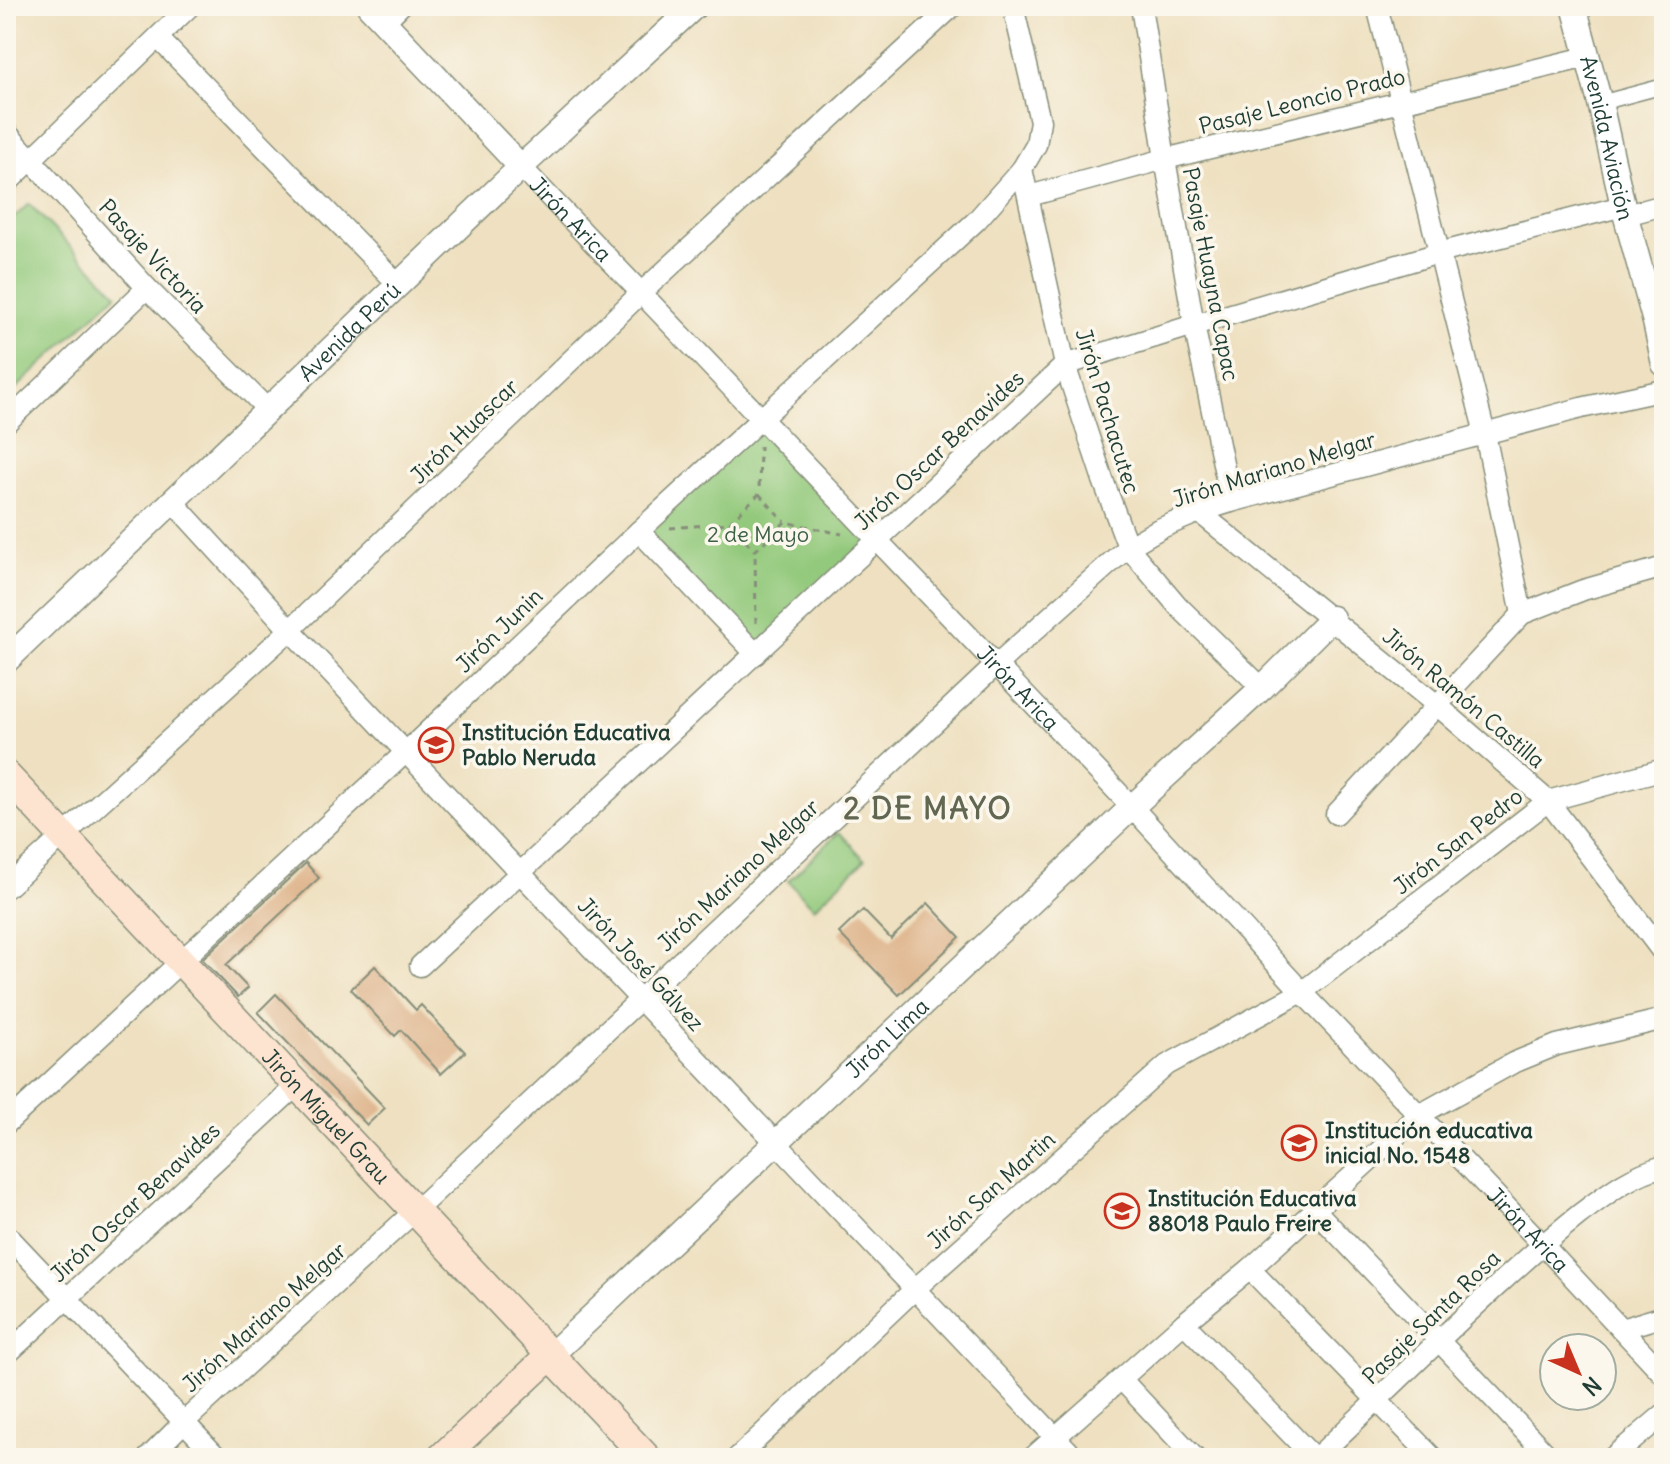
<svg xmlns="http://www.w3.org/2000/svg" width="1670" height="1464" font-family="Delius,sans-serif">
  <rect width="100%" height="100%" fill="#fbf7ec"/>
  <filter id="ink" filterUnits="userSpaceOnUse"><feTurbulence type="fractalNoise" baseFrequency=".0125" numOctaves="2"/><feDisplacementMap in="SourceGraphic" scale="16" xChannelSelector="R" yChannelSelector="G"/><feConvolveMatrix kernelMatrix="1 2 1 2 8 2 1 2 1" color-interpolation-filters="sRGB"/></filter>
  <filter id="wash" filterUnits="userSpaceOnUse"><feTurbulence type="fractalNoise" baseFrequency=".006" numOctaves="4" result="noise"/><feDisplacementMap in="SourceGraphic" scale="32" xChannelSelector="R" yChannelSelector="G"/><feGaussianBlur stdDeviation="1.8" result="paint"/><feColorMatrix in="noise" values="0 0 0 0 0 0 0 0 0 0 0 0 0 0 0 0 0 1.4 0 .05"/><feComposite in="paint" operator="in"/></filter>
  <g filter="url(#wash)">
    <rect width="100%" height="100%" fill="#eee0c0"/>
    <path fill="#93c97b" stroke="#598358" stroke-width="2" d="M29,204L117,294L6,398V225Z
      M760,422L872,540L755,650L646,531Z
      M839,832L865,860L814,908L788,881Z"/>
    <g id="blocks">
      <path fill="#deb48b" d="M306,863L319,878L226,965L248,988L238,997L202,959Z
        M928,903L960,937L899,995L839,933L863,910L891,939Z
        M375,966L416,1010L421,1005L465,1052L441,1074L401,1030L395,1036L351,989Z
        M276,994L385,1108L367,1125L258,1012Z"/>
    </g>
  </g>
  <g filter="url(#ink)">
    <use href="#blocks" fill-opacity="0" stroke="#868e7a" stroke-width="2"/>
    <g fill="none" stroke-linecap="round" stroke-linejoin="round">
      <g stroke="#868e7a" stroke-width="17">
        <path id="pedestrian" d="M1600,103L1664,86"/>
      </g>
      <g stroke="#868e7a" stroke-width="23">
        <g id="minor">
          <path d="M1013,6L1040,121L1036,145L1022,169L1065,365L1103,480L1128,547L1178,606L1262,688"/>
          <path d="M1141,6L1165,159L1194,325L1231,502"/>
          <path d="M1377,6L1485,434L1522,614"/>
          <path d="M384,22L400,6"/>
          <path d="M158,38L399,285"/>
          <path d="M6,132L147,288L268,410"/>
          <path id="s1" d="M521,167L1132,807L1302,992L1542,1244L1664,1375"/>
          <path d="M6,184L190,6"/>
          <path d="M1029,196L1165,159L1587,57"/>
          <path d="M1626,215L1664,205"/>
          <path d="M6,423L147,288"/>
          <path d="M173,502L290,630L1075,1458"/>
          <path d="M1199,512L1438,706L1548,801L1664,954"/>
          <path d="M639,531L756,654"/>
          <path d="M1336,814L1522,614L1583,590L1664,567"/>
          <path d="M6,888L290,630L641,293L953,6"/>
          <path d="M420,966L1065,365L1194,325L1439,253L1623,206"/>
          <path d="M6,1124L406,752L639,531L976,221L1022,169"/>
          <path d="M1316,1211L1550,1458"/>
          <path d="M6,1234L218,1458"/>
          <path d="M1250,1269L1433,1458"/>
          <path d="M1184,1323L1314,1458"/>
          <path d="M1621,1329L1664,1316"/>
          <path d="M6,1355L297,1085"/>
          <path d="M1122,1380L1195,1458"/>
          <path d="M148,1458L184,1422L416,1210L996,665L1128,547L1159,529L1199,512L1231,502L1581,408L1664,390"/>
          <path d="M737,1458L915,1289L1167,1065L1302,992L1548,801L1664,769"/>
          <path d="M1032,1458L1184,1323L1250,1269L1419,1115L1513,1063L1557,1045L1664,1019"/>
          <path d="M1316,1458C1377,1401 1436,1342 1497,1286C1524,1261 1551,1237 1580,1214C1608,1193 1630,1175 1664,1166"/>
          <path d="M1612,1458L1664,1414"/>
        </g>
      </g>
      <g stroke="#868e7a" stroke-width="27">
        <g id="tertiary">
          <path d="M369,6L521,167"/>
          <path id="s2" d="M1574,6L1600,103L1623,206L1655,322L1664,364"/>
          <path id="s3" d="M6,661L521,167L695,6"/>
          <path id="s4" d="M551,1355L1132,807L1262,688L1332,618"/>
        </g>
      </g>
      <g stroke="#868e7a" stroke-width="31">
        <g id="secondary">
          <path id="s5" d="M6,775L647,1458"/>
          <path d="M441,1458L551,1355"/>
        </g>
      </g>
      <path stroke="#868e7a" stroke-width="3" stroke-dasharray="6 6" stroke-linecap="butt" d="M759,494L785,522
        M729,523L755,551
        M670,528L729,523L759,494L760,446
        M756,623L755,551L785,522L842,534"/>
      <use href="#pedestrian" stroke="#fff" stroke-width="14"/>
      <use href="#minor" stroke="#fff" stroke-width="20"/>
      <use href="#tertiary" stroke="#fff" stroke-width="24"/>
      <use href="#secondary" stroke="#fde4d0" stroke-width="28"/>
    </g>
  </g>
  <defs>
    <g id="school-ring" transform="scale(1.8)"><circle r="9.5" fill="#fbf7ec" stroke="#c8321e" stroke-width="1.5"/><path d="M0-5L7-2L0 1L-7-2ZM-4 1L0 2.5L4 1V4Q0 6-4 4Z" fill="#c8321e"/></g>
  </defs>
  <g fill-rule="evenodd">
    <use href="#school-ring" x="436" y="745"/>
    <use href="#school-ring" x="1299" y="1143"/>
    <use href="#school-ring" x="1122" y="1211"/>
  </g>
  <g text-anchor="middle" stroke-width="7" stroke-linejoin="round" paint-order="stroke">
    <g font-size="22" fill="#1f3d34" stroke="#fbf7ec">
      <text transform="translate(1302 101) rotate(-14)" y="8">Pasaje Leoncio Prado</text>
      <text dy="8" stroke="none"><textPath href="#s2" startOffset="136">Avenida Aviación</textPath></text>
      <text dy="8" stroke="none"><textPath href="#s1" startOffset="72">Jirón Arica</textPath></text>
      <text transform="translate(153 256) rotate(47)" y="8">Pasaje Victoria</text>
      <text transform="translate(1211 274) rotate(79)" y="8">Pasaje Huayna Capac</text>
      <text dy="8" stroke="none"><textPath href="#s3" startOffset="476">Avenida Perú</textPath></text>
      <text transform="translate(1108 411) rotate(73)" y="8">Jirón Pachacutec</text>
      <text transform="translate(464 431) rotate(-44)" y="8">Jirón Huascar</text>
      <text transform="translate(939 450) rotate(-43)" y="8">Jirón Oscar Benavides</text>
      <text transform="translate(1274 469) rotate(-17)" y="8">Jirón Mariano Melgar</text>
      <text transform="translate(499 630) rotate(-44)" y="8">Jirón Junin</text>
      <text dy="8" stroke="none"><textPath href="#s1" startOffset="720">Jirón Arica</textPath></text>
      <text transform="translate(1464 698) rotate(40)" y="8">Jirón Ramón Castilla</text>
      <text transform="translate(1458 841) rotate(-38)" y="8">Jirón San Pedro</text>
      <text transform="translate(738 875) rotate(-43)" y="8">Jirón Mariano Melgar</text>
      <text transform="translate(641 964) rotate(47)" y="8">Jirón José Gálvez</text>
      <text dy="8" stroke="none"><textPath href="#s4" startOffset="462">Jirón Lima</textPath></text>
      <text dy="8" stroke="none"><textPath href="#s5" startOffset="468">Jirón Miguel Grau</textPath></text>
      <text transform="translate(991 1190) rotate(-42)" y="8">Jirón San Martin</text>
      <text transform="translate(135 1202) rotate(-43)" y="8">Jirón Oscar Benavides</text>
      <text dy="8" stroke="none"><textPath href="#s1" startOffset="1464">Jirón Arica</textPath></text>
      <text transform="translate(264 1317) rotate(-42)" y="8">Jirón Mariano Melgar</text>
      <text transform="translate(1431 1317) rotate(-44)" y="8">Pasaje Santa Rosa</text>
    </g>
    <g font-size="22" fill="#3c6046" stroke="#fbf7ec">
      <text x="758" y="542">2 de Mayo</text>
    </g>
    <g font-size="22" font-weight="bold" fill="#1f3d34" stroke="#fbf7ec" text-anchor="start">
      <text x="462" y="740">Institución Educativa<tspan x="462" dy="25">Pablo Neruda</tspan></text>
      <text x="1325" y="1138">Institución educativa<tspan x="1325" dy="25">inicial No. 1548</tspan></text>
      <text x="1148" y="1206">Institución Educativa<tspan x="1148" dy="25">88018 Paulo Freire</tspan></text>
    </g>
    <g font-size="30" font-weight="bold" letter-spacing="2" fill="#626752" stroke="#fbf7ec">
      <text x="928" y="819">2 DE MAYO</text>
    </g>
  </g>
  <rect width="1670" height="1464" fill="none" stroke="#fbf7ec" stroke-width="32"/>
  <g transform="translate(1578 1372) rotate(136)"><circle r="38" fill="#fbf7ec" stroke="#a3ada2" stroke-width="2"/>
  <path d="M0-6L14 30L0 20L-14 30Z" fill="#c8321e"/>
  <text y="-12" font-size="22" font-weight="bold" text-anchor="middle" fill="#1f3d34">N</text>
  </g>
</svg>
